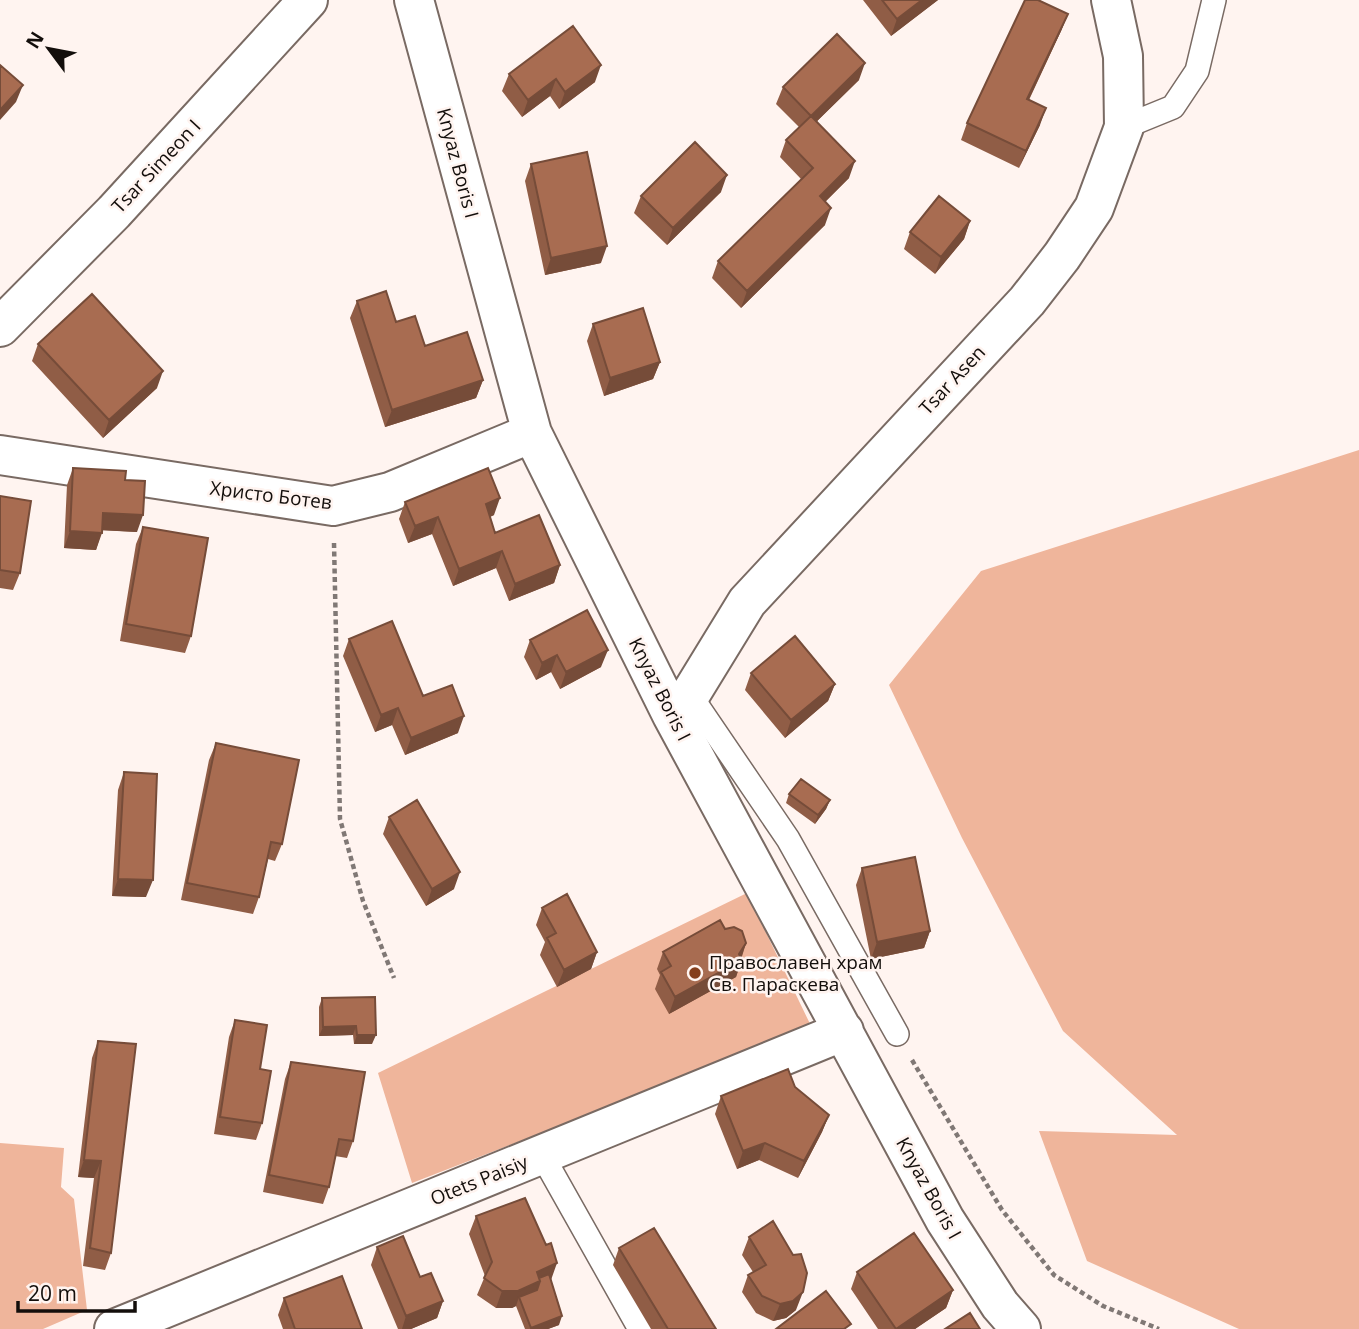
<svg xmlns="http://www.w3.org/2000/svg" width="1359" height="1329" font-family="'Open Sans',sans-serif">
  <rect width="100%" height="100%" fill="#fff4f0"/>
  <path fill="#efb59b" d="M1359,450V1329H1239L1087,1261L1039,1131L1177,1135L1063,1031L962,838L889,685L981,571Z
    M747,893L812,1028L412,1183L378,1073Z
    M0,1143L64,1148L61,1187L74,1199L87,1310L43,1329H0Z"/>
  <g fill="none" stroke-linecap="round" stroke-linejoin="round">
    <g stroke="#796a63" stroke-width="26">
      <path id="lane" d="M1124,127L1173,107L1197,71L1214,0
        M690,695L788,839L897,1034
        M542,1155L640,1329"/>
    </g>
    <g stroke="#796a63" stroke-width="42">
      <path id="street" d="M414,0L532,433L672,715L945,1220L1000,1305L1021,1329
        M0,327L114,212L308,0
        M0,455L333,506L390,492L532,433
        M672,715L690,695L747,602L1027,301L1062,256L1094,208L1124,127L1123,56L1111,0
        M114,1329L844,1031"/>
    </g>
    <path stroke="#807875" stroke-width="4.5" stroke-dasharray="5 3.5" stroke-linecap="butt" d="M334,543L340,819L363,901L394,978
      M912,1060L1002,1210L1054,1275L1103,1306L1159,1329"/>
    <use href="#lane" stroke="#fff" stroke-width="23"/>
    <use href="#street" stroke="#fff" stroke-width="38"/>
  </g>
  <path fill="#905d46" d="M863,0H938L891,36Z
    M1068,14L1061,31L1029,100L1040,125L1019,168L961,140L967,123Z
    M509,74L595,82L559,109L550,96L522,117L502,91Z
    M859,80L817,121L849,178L825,202V225L741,308L712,278L718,261L801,179L780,157L786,140L799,127L776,104L783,87Z
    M531,164L601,263L545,275L525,181Z
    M721,192L667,245L634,213L641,196Z
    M970,221L964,239L935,274L904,249L910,232Z
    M357,301L396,322L425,346L483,380L476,398L385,427L350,318Z
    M593,324L660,362L653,379L604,396L587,341Z
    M38,344L157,388L103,438L32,361Z
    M73,468L125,480L137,532L102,530L96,550L64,548L67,485Z
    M0,496L20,573L13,590L0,588Z
    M405,502L494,515L490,517L495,533L560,565L554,583L509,601L496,568L453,586L432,534L408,543L399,519Z
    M143,527L191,636L185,653L120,641L136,544Z
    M349,639L423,696L458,733L405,755L392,725L375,732L343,656Z
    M530,640L601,667L560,689L551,672L536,680L524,657Z
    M751,673L835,684L828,701L785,738L745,690Z
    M216,743L282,844L275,861L268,859L259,897L253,914L181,900L209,760Z
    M124,772L146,897L112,896L118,790Z
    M789,794L830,800L826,809L815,824L786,803Z
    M389,817L454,889L426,906L383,834Z
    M862,868L930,931L924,948L871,959L856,885Z
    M542,908L597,952L591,969L557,987L540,955L545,942L536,925Z
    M725,929L746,943L736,977L669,1014L655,989L660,975L657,969L663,952Z
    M375,997L372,1044H354L353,1035L319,1036V1007L322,998Z
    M235,1020L260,1069L262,1123L256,1140L214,1134L229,1037Z
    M98,1041L111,1253L105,1270L83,1266L94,1178L78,1177L92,1058Z
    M291,1062L353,1141L347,1158L335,1156L329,1187L323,1204L263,1192L285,1079Z
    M795,1087L829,1115L822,1132L798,1178L759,1160L737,1169L715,1114L721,1096Z
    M476,1216L551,1280L559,1325L548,1329H525L516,1306L512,1308H496L477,1295L485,1276L469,1234Z
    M749,1237L796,1310L786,1318L773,1321L756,1313L742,1292L748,1275L753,1272L742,1255Z
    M377,1247L420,1277L443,1301L437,1318L411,1329H398L371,1265Z
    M619,1248L716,1329H651L613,1265Z
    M857,1272L953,1290L946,1308L915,1329H878L851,1289Z
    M284,1298L362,1329H283L278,1315Z"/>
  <path fill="#764c39" d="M922,0H938L891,36L897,19Z
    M1068,14L1061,31L1021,116L1027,99Z
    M865,63L859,80L805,133L811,116Z
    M601,65L595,82L559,109L565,92Z
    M556,79L550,96L522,117L528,100Z
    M23,85L16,102L0,120V110Z
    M1046,108L1040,125L1019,168L1026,151Z
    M855,161L849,178L813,214L820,196Z
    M727,175L721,192L667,245L673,228Z
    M831,208L825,225L741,308L747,291Z
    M970,221L964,239L935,274L941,257Z
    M607,246L601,263L545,275L551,258Z
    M660,362L653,379L604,396L610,378Z
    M163,371L157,388L103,438L109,420Z
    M483,380L476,398L385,427L392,410Z
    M500,498L494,515L480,521L486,504Z
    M103,513L143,515L137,532L97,530Z
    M438,517L432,534L408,543L415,526Z
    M70,531L102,533L96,550L64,548Z
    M502,551L496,568L453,586L459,569Z
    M560,565L554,583L509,601L515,584Z
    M608,650L601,667L560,689L566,672Z
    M557,655L551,672L536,680L542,663Z
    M835,684L828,701L785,738L791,720Z
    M398,708L392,725L375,732L381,715Z
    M464,716L458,733L405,755L411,738Z
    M830,800L826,809L815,824L818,815Z
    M460,872L454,889L426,906L432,889Z
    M118,879L153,880L146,897L112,896Z
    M930,931L924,948L871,959L877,942Z
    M746,943L740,961L742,960L736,977L669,1014L675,997L739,954Z
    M597,952L591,969L557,987L564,970Z
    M356,1026L353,1035L319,1036L323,1027Z
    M357,1035H376L372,1044H354Z
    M829,1115L822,1132L798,1178L804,1161Z
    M765,1143L759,1160L737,1169L743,1151Z
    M84,1160L101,1161L94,1178L78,1177Z
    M557,1263L551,1280L534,1299L519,1297L516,1306L512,1308H496L502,1291L537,1272Z
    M953,1290L946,1308L915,1329H896Z
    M803,1292L796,1310L786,1318L773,1321L780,1304Z
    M443,1301L437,1318L411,1329H402L406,1316Z
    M562,1316L559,1325L548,1329H531V1328Z"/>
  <path fill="#a86c51" stroke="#764c39" stroke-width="2" d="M882,0H922L897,19Z
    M1025,0H1038L1068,14L1027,99L1046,108L1026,151L967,123Z
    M573,26L601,65L565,92L556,79L528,100L509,74Z
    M837,34L865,63L811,116L855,161L820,196L831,208L747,291L718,261L813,168L786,140L811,116L783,87Z
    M0,65L23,85L0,110Z
    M695,142L727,175L673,228L641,196Z
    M587,152L607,246L551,258L531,164Z
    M939,196L970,221L941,257L910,232Z
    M386,291L396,322L415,316L425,346L467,332L483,380L392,410L357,301Z
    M92,294L163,371L109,420L38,344Z
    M643,308L660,362L610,378L593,324Z
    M73,468L126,471L125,480L145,481L143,515L103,513L102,533L70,531Z
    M488,468L500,498L486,504L495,533L539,515L560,565L515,584L502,551L459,569L438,517L415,526L405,502Z
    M0,496L31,501L20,573L0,570Z
    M143,527L208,538L191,636L126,624Z
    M587,610L608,650L566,672L557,655L542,663L530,640Z
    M392,621L423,696L452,685L464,716L411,738L398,708L381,715L349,639Z
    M795,636L835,684L791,720L751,673Z
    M216,743L299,760L282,844L271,842L259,897L187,883Z
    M124,772L157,774L153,880L118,879Z
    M801,779L830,800L818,815L789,794Z
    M417,800L460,872L432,889L389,817Z
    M915,857L930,931L877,942L862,868Z
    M567,894L597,952L564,970L547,938L556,933L542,908Z
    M720,920L725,929L734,927L742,931L746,943L739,954L742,960L675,997L661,972L671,966L663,952Z
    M375,997L376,1035H357L356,1026L323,1027L322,998Z
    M235,1020L267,1025L260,1069L271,1071L262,1123L220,1117Z
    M98,1041L136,1044L111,1253L90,1248L101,1161L84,1160Z
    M291,1062L365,1072L353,1141L339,1139L329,1187L269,1175Z
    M788,1069L795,1087L829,1115L804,1161L765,1143L743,1151L721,1096Z
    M525,1198L546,1245L551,1243L557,1263L537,1272L540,1281L518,1291H502L484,1278L492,1262L476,1216Z
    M773,1221L793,1255L801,1254L807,1273L803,1292L793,1301L780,1304L762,1296L748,1275L766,1265L749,1237Z
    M654,1228L716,1329H668L619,1248Z
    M914,1233L953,1290L896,1329L857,1272Z
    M403,1236L420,1277L431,1273L443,1301L406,1316L377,1247Z
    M549,1274L562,1316L531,1328L519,1297L537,1290L540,1281L539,1278Z
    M342,1276L362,1329H295L284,1298Z
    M826,1291L851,1324L844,1329H776Z
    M970,1313L980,1329H945Z"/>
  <circle fill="#853e1b" stroke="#fff4f0" stroke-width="2.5" cx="695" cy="973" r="7"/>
  <g text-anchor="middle" stroke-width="5" stroke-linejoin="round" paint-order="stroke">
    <g font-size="19" fill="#130e0b" stroke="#fff4f0">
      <text transform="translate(458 163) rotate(75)" y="7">Knyaz Boris I</text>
      <text transform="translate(156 166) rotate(-47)" y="7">Tsar Simeon I</text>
      <text transform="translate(952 380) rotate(-47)" y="7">Tsar Asen</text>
      <text transform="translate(271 495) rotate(7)" y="7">Христо Ботев</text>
      <text transform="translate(660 689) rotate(63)" y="7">Knyaz Boris I</text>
      <text transform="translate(479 1180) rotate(-22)" y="7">Otets Paisiy</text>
      <text transform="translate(929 1188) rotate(61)" y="7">Knyaz Boris I</text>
    </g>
    <g font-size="19" fill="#130e0b" stroke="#fff4f0" text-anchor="start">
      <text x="709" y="969">Православен храм<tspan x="709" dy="22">Св. Параскева</tspan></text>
    </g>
  </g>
  <g transform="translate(49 49) rotate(302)" stroke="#fff4f0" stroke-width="5" paint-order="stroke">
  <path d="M0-5L12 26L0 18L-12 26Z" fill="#130e0b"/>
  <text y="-10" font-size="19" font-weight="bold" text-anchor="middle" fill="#130e0b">N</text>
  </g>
  <path d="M18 1301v10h117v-10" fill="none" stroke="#130e0b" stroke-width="3.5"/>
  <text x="28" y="1301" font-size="21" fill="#130e0b" stroke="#fff4f0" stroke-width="5" paint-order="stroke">20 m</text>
</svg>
